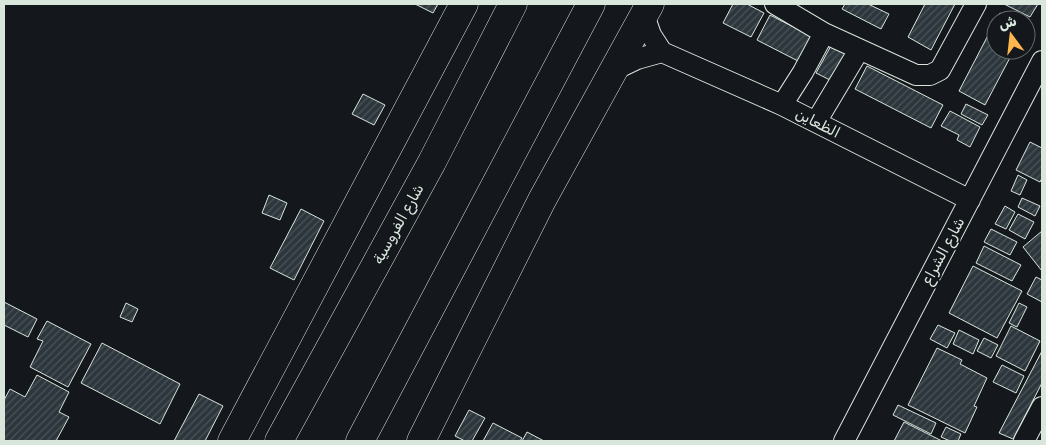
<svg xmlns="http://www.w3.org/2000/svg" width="1046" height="445" font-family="Rubik,Cairo,sans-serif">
  <defs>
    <pattern id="building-hatch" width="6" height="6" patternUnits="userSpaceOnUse" patternTransform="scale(1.25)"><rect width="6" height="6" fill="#2c363c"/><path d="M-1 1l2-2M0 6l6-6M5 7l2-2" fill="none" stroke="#4a5358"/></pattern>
  </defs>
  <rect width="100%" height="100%" fill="#14181c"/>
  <path fill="url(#building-hatch)" stroke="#d8e6dc" d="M415,4H438L433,13Z
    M733,4H747L764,13L751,37L723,23Z
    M845,4H868L889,14L881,29L842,9Z
    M925,4H955L931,50L908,37Z
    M1004,4H1038L1030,17Z
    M1000,13L1014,20H996Z
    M770,15L811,36L798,61L757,40Z
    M996,20V50H1014L985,105L959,91Z
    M832,44L849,53L834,82L816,73Z
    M867,66L943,105L931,128L855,89Z
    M363,94L385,105L374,125L352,114Z
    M966,104L988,115L982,125L961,114Z
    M950,111L980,127L970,147L957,140L959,135L941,126Z
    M1030,142L1042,148V178L1040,182L1016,170Z
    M1018,175L1027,180L1020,195L1011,191Z
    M269,195L287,203L280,220L262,213Z
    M1022,198L1040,206L1035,216L1018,207Z
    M1005,206L1015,212L1006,229L995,224Z
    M301,209L324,221L294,280L270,268Z
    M1018,214L1034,222L1025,239L1009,230Z
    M991,229L1017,242L1010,255L984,242Z
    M1042,231V271L1023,247Z
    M984,246L1021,265L1012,281L976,263Z
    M973,266L1022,291L997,338L949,313Z
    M1036,277L1042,280V302L1027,294Z
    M4,302L37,319L28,337L4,325Z
    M126,303L138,309L132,322L120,317Z
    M1019,303L1027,307L1017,327L1009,323Z
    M47,321L91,344L68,387L30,367L43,341L37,339Z
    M938,325L955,333L947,348L930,339Z
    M1011,326L1040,341L1025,371L996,356Z
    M959,330L979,340L973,354L953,344Z
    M984,338L998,345L991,358L977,351Z
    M102,343L180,384L160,424L81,383Z
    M937,348L962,360L960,364L987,378L974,406L977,407L965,433L908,405Z
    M1042,351V383L1013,439L999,433Z
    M1002,365L1024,376L1016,393L993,382Z
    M37,375L69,392L59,412L69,417L56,441H4V400L10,389L25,397Z
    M199,394L223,406L205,441H174Z
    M898,405L936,423L931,434L893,415Z
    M469,410L485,418L472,441H465L455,436Z
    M904,422L942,441H894Z
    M493,423L522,438L520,441H483Z
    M946,427L961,434L958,441H950L941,437Z
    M527,432L544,441H522Z"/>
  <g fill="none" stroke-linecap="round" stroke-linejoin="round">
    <g stroke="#d8e6dc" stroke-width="22">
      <path id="street" d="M775,4L824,33L916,75H930L940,70L976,4
        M644,15L651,35L662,52L782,105L970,200
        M614,70L637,59L662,52
        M782,105L803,72L824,33
        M816,122L859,50
        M844,441L1042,61
        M1024,441L1042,407"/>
    </g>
    <g stroke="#d8e6dc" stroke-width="29">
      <path id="secondary" d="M232,441L464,4
        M421,441L542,200L650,4"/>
    </g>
    <g stroke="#d8e6dc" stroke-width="29">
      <path id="highway" d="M279,441L432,162L513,4
        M360,441L591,4"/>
    </g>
    <use href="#street" stroke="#14181c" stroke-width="20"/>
    <use href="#secondary" stroke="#14181c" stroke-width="28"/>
    <use href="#highway" stroke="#14181c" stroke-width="28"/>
  </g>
  <g text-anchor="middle" stroke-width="4" stroke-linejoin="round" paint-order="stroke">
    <g font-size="15" fill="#d8e6dc" stroke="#14181c">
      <text transform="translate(818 123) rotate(27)" y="5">الظعاين</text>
      <text transform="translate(398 224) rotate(-61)" y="5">شارع الفروسية</text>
      <text transform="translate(943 251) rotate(-62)" y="5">شارع الشراع</text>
    </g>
  </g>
  <rect width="1046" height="445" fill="none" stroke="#d8e6dc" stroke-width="10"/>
  <g transform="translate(1011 35) rotate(345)"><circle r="24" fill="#14181c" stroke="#626a69"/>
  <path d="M0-4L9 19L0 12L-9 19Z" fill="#ffb74d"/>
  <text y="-8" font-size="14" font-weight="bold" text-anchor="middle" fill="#d8e6dc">ش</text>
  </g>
</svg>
